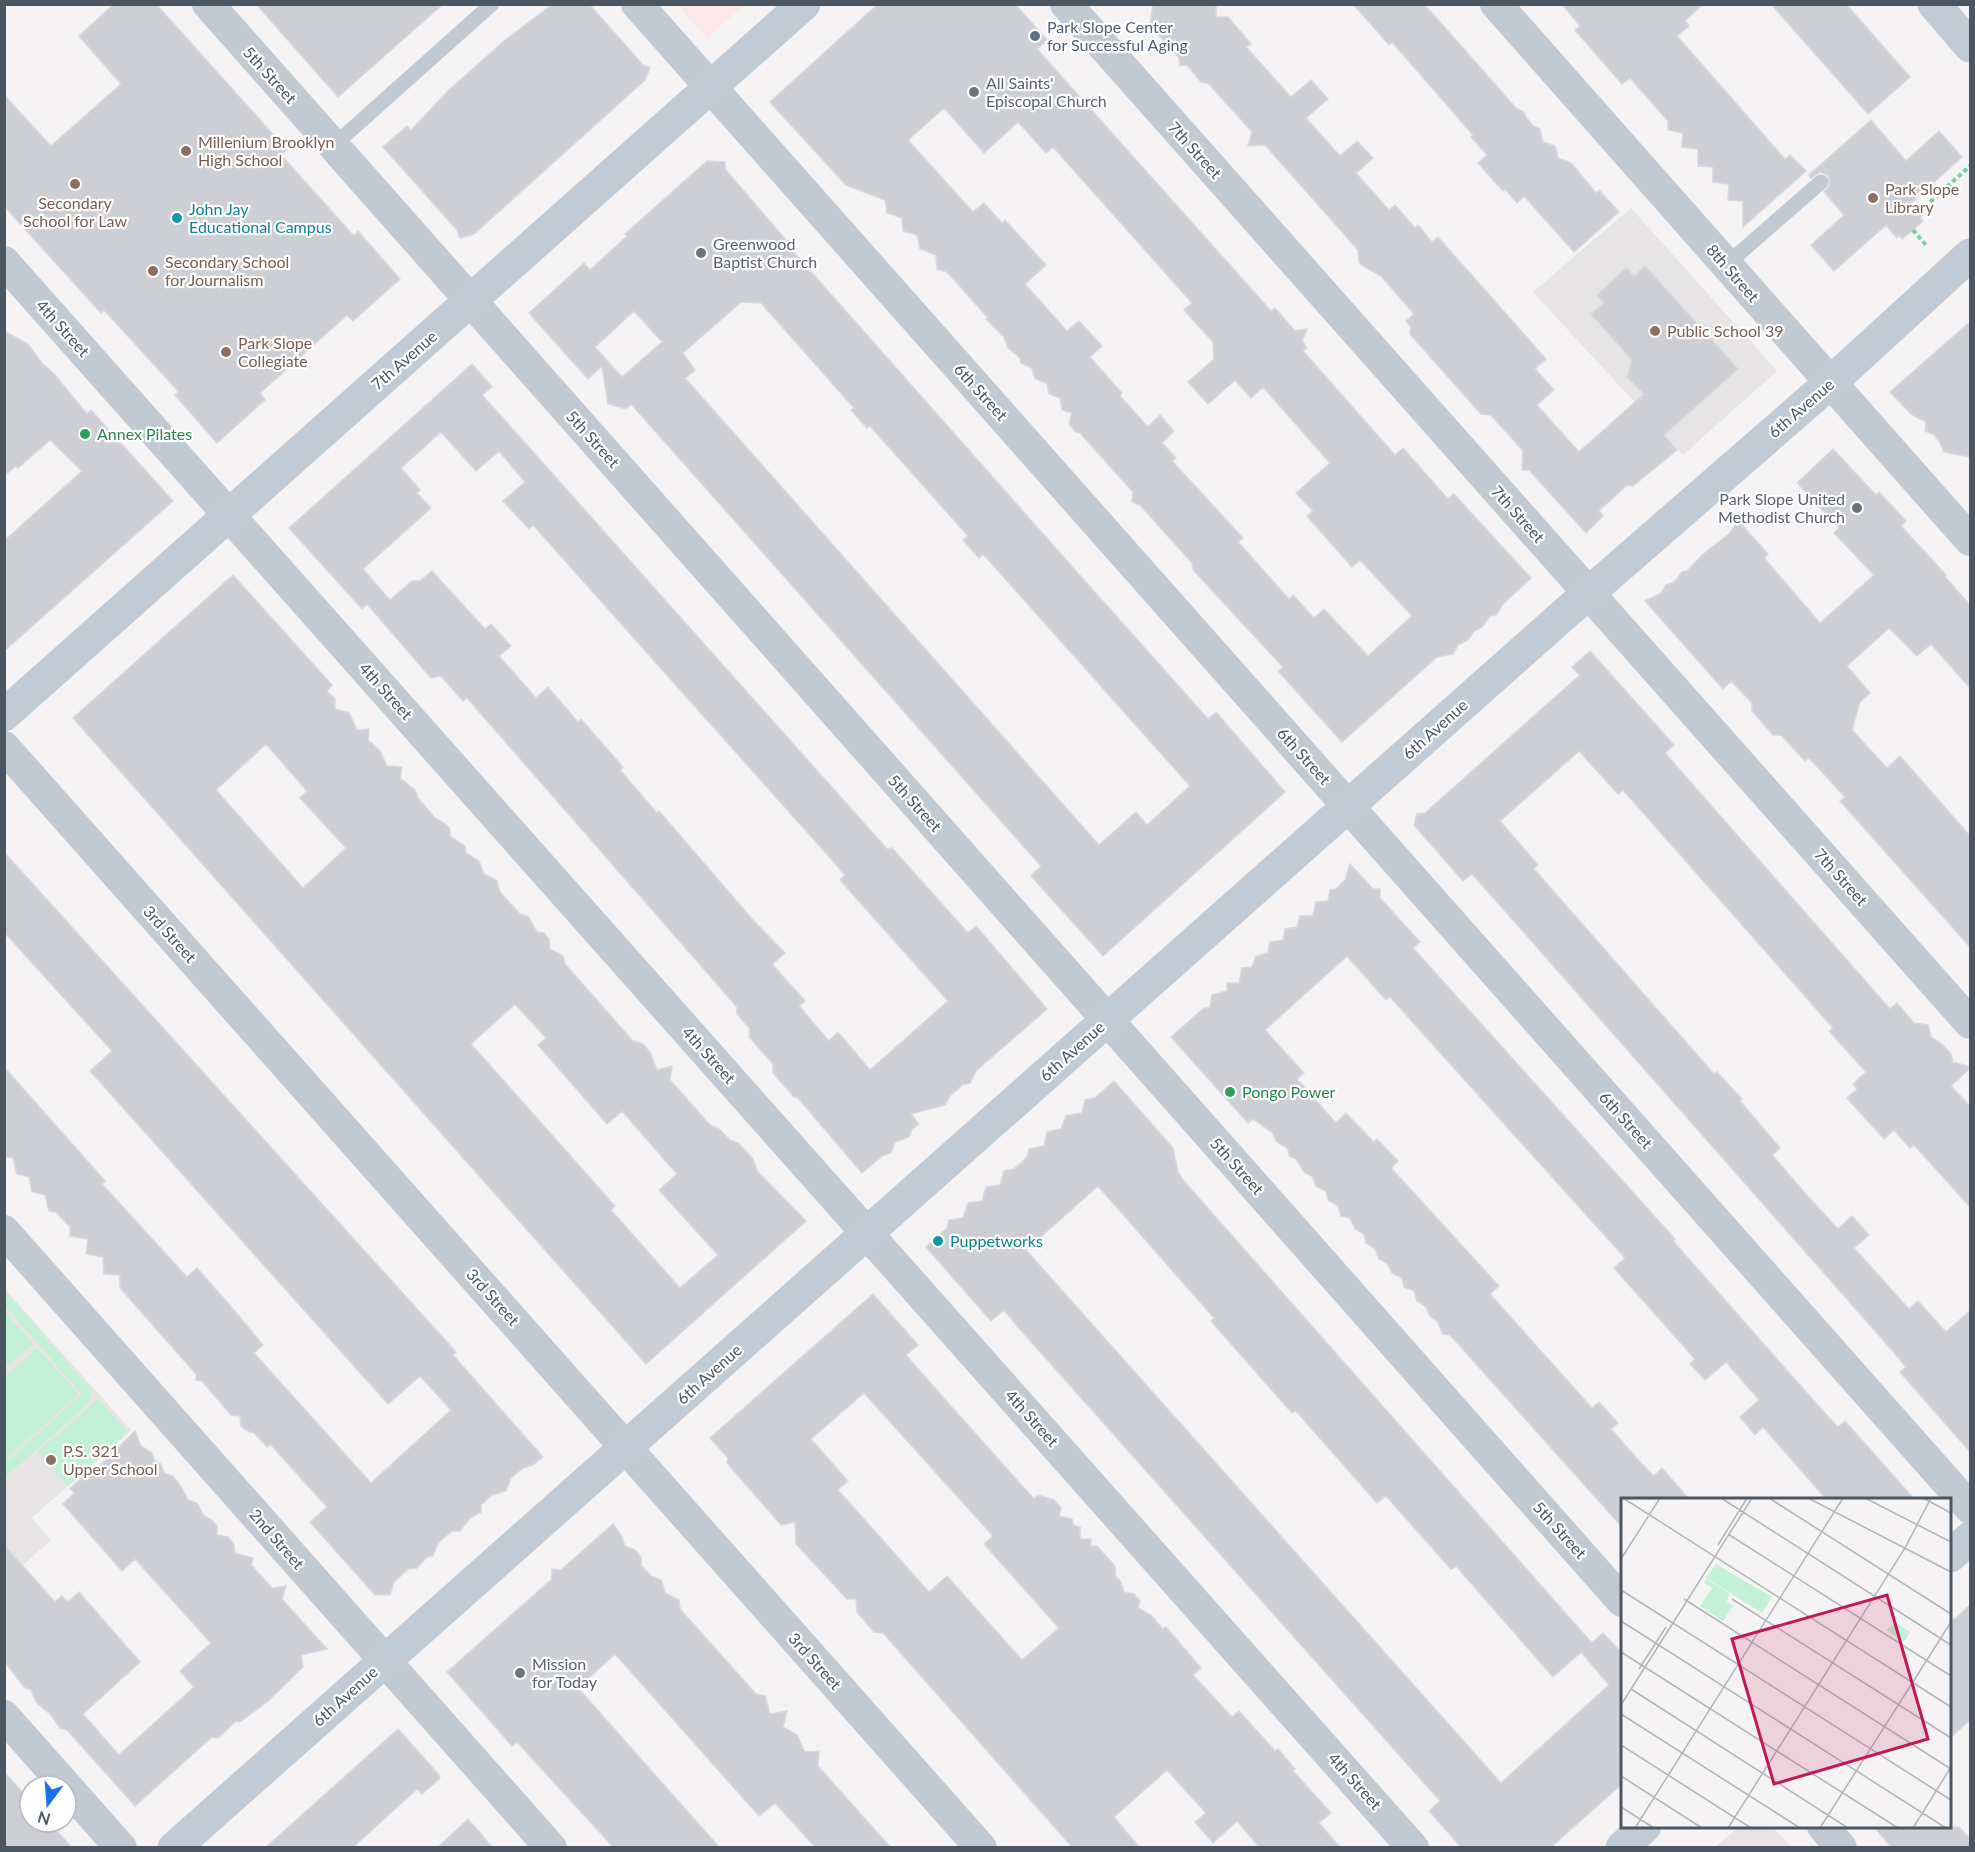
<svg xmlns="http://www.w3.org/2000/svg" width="1975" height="1852" font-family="Lato,sans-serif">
  <rect width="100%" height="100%" fill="#f5f3f3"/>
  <path fill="#e6e4e5" d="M1631,208L1777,371L1683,455L1533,292Z
    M4,1288L131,1430L32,1518L51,1540L5,1581Z
    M1739,1827H1772L1791,1847H1715Z"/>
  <path fill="#fce8e6" d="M678,5H744L707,38Z"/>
  <path fill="#c3f1d5" d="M5,1291L89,1387L91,1392L89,1403L5,1477V1463L82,1394L5,1306Z
    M5,1312L33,1344L8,1365L5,1361Z
    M37,1348L78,1394L5,1460V1377Z
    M98,1399L128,1433L68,1486L38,1452Z"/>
  <path fill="#cdcfd5" stroke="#d7d9de" stroke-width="1.5" fill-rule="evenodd" d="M114,4H156L287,150L281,155L354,236L358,231L400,279L353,321L347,315L260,393L265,400L217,443L175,395L179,392L104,310L101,313L4,206V95L51,146L121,84L79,36Z
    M256,4H443L338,97Z
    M553,4H589L643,65L650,68L645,80L474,234L460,238L457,230L383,147L407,126L411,130L449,90L504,41Z
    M878,4H1015L1047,40L1037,49L1271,311L1275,308L1295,331L1307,329L1302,341L1307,348L1303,351L1395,455L1403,448L1448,499L1454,494L1531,578L1503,604L1496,615L1490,616L1482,627L1474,631L1468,640L1458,645L1453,654L1437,657L1342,742L1278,671L1283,667L1193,570L1192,563L1140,505L1132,502L1133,492L1080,433L1076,432L1069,424L1072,413L1062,410L1060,398L1049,394L1047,383L1035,379L1032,368L1021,363L1020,358L1008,348L1004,337L986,319L988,318L947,272L937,269L936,255L920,249L917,235L903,231L902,218L887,213L885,200L846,185L770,102ZM944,108L984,153L1018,122L1046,153L1053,147L1192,303L1184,310L1213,342L1214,359L1188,382L1208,404L1235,380L1251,398L1263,387L1330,463L1296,493L1313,511L1307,516L1352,567L1360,560L1412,616L1368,656L1324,609L1314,618L1293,595L1289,599L1238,542L1243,538L1172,461L1176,458L1162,443L1174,431L1160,415L1148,427L1120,396L1122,393L1090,357L1102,346L1079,321L1067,331L1025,284L1046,265L1005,220L1002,223L984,203L973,212L908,140Z
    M1153,4H1216V17H1228L1251,44L1246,47L1291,97L1311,80L1328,99L1306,118L1340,156L1357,141L1373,158L1356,173L1389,210L1395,205L1415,228L1418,225L1432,242L1438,237L1546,359L1535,369L1554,390L1537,405L1579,452L1644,394L1627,377L1632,360L1591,314L1604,303L1597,295L1626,268L1634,276L1645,266L1738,369L1664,435L1677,450L1633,486L1627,485L1599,511L1603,516L1586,533L1529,470H1522L1523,451L1491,415L1481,414L1410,334L1411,327L1406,321L1414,314L1381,276L1363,266L1359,262L1358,250L1265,145L1248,146L1252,132L1208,83L1201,82L1187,65L1180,66L1179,58L1150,25Z
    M1353,4H1424L1516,108L1524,112L1526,117L1533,126L1540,129L1543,142L1555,146L1558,158L1571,163L1596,193L1599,190L1619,212L1574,252L1524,196L1517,203L1505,189L1503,191L1493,180L1478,163L1487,155L1471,137L1473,135L1392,42L1389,45Z
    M1562,4H1703L1685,21L1689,26L1677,36L1785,159L1790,155L1806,171L1743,227V201L1728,200L1729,184L1713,182V167L1698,166V149L1682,147L1683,133L1668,130V121L1630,78L1622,84L1575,30L1580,26Z
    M1771,4H1846L1910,77L1868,114Z
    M1871,120L1906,161L1939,131L1962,157L1911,203L1922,215L1920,217L1923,221L1913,230L1902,239L1899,235L1897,238L1886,225L1834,271L1811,245L1844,215L1824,192L1830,185L1828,175L1820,172L1811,178L1809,175Z
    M707,161L725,162V169L792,247L790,248L1060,553L1208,719L1216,712L1285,792L1103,956L1031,876L1041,866L631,404L626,409L608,404L602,366L588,379L529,313L584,263L590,270L627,236L625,234ZM741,302L761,303L854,408L851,410L867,428L870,426L968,536L963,540L979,558L983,554L1190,786L1147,825L1136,812L1099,845L685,378L695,370L683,353ZM634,311L662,342L622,377L595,347Z
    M1971,321V457L1944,452L1939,441L1933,434L1925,431L1926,422L1912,415L1890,392Z
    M4,331L28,344L42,363L55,375L87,414L91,410L173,501L4,651V541L82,471L50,440L18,468L16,466L4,476Z
    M472,364L492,387L482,395L526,444L887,849L892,848L968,933L976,926L1047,1009L976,1071L970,1083L962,1085L950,1096L945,1105L911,1114L919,1124L912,1129L909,1137L895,1142L891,1153L882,1156L862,1173L798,1098L794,1097L773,1073V1064L749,1037L750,1029L737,1014V1007L467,698L463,701L441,676L431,678L367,604L362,609L289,528ZM441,432L476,471L499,451L525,482L503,501L529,529L533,525L832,860L845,875L840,880L948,1001L870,1070L838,1032L829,1041L799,1006L805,1001L772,964L785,953L753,920L659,811L657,813L620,770L623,767L581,719L578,722L548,687L536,698L499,656L511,646L491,624L485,629L432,571L420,581H412L390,600L363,569L431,508L417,493L420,490L401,468Z
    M1833,449L1876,495L1879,492L1906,521L1901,526L1946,575L1945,577L1971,606V689L1931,644L1917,656L1889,628L1847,666L1870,693L1860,702L1852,730L1887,768L1900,756L1971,837V948L1840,801L1845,797L1809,758L1805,761L1781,735H1773L1752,711V703L1731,681L1723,689L1645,601L1661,593L1666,585L1674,582L1682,572L1687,571L1702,555L1729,534L1738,521L1768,554L1764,558L1820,623L1874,575L1834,533L1839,528L1797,483Z
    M233,575L332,685L327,691L335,699V709L349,713L357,730L369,729L368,740L380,751L387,766L402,767L400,778L415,790L418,798L435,818L444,823L450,829V836L465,846L466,853L479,861L484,874L497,881L500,892L520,914L528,916L537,932L544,933L549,939L550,949L563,956L565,964L633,1041L643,1044L650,1052L657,1070L672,1066L670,1080L710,1125L719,1129L730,1140L738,1143L753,1159L757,1171L806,1221L646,1364L73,718ZM266,744L307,791L300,798L346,848L303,888L216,790ZM515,1004L546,1038L538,1045L607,1124L622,1111L677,1174L659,1190L718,1255L680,1288L611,1210L615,1206L471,1044Z
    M1590,651L1674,745L1665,753L1890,1009L1897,1003L1914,1023L1928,1025L1931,1037L1942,1044L1951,1054L1953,1062L1971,1067L1951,1086L1971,1107V1208L1914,1145L1910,1148L1894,1130L1884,1139L1847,1098L1857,1089L1853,1084L1866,1072L1829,1031L1833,1028L1623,790L1618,794L1579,751L1500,821L1538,865L1534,869L1714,1074L1717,1072L1742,1099L1740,1101L1780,1148L1772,1155L1804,1192L1838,1229L1852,1216L1869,1235L1854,1248L1909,1309L1918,1301L1946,1332L1971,1310V1453L1900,1372L1906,1367L1890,1348L1497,902L1472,874L1463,881L1414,825L1417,814L1425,813L1580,675L1572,667Z
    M4,852L456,1352L453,1355L543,1457L533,1465L523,1468L511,1478L506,1491L492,1495L481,1505V1512L470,1518L460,1531H452L438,1543L433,1556L427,1557L417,1568L408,1569L394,1582L390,1595H375L310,1522L327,1507L270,1444L267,1447L254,1433L247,1431L241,1426L240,1416L231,1415L202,1381L196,1380V1374L120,1288V1275L104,1274L103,1257L86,1254L88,1239L70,1236V1227L56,1212L49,1211L45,1195L32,1192L29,1177L17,1174L13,1158L4,1156V1067L105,1181L102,1184L187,1277L197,1268L234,1310L263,1345L254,1353L371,1483L451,1410L420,1376L388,1404L90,1071L112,1051L4,932Z
    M1350,864L1373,889H1380V898L1420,942L1413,948L1675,1239L1673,1241L1822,1410L1838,1427L1845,1421L1915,1500H1827L1763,1427L1755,1435L1740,1417L1759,1400L1726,1362L1705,1380L1690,1364L1695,1359L1614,1268L1625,1258L1390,997L1386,1000L1347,956L1265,1030L1304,1073L1297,1079L1336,1123L1346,1113L1374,1142L1377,1139L1398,1161L1391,1168L1499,1286L1490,1294L1592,1408L1599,1402L1618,1423L1611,1429L1641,1463L1654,1476L1662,1468L1690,1500H1623V1528L1450,1335L1443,1334L1437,1321L1430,1316L1426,1307L1417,1301L1414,1291L1404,1287L1402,1278L1392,1273L1387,1263L1379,1259L1375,1249L1366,1243L1364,1234L1355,1229L1350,1218L1341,1216L1338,1206L1328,1200L1326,1191L1316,1186L1312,1176L1304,1172L1296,1159L1289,1156L1288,1149L1276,1141L1273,1133L1253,1119L1248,1123L1171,1037L1204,1008H1210L1212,995L1227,991V983H1239L1242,968L1252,967L1256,956L1268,953L1270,942L1283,940L1285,929L1297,927L1300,916H1313L1316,902L1328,901L1330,890L1336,889L1345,880Z
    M1114,1081L1173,1148L1178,1172L1183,1180L1576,1625L1592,1643L1603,1633L1623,1654V1783L1550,1848H1462L1429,1811L1440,1801L1018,1327L1004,1310L991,1321L926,1247L947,1228L949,1220L963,1218L968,1203L982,1201L986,1187L1000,1185L1004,1171L1014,1169L1027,1157L1029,1149L1044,1146L1047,1132L1061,1129L1066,1116L1082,1113L1085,1100L1095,1098ZM1098,1186L1214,1318L1211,1321L1292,1413L1295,1410L1377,1503L1386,1496L1451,1569L1456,1566L1553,1677L1581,1652L1609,1685L1501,1783L1026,1250Z
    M873,1294L918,1345L906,1355L941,1395L1034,1499L1038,1495L1054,1500L1061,1508L1059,1516L1072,1519L1073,1525L1080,1527V1539H1091V1546H1097L1115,1566V1575L1121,1582L1124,1592L1134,1594L1140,1601L1138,1608L1151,1615L1163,1629L1166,1627L1201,1668L1193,1675L1232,1717L1239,1711L1275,1751L1278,1749L1295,1769L1293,1771L1331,1813L1319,1823L1341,1848H1260L1237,1821L1213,1843L1195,1822L1206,1813L1167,1770L1114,1817L1140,1848H1073L883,1633L874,1632L857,1612L856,1599H847L796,1544L795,1522L781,1525L727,1463L728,1458L710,1438ZM864,1393L993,1536L984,1544L1059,1628L1022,1660L947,1576L929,1592L838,1490L848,1481L811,1439Z
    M135,1431L141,1446L152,1453L154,1460L160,1463L165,1474L173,1476L182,1488L188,1500L197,1503L204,1516L212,1520L217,1526V1535L228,1537L234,1544L235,1553L253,1558L251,1565L272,1588L286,1586L282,1599L327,1649L301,1655L303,1667L267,1702L240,1722L236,1721L218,1738L212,1737L135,1806L67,1730L60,1728L51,1715L36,1702L31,1690L24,1687L4,1661V1545L55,1602L62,1596L68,1602L79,1592L140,1662L83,1714L119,1755L194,1687L180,1671L211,1643L135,1559L122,1571L63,1504L74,1493L70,1488L86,1474H91Z
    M613,1524L621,1535L625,1546L635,1550L641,1557V1565L651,1576L661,1580L665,1593L679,1600L680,1609L697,1628L756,1694L765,1696L770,1714L787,1711L783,1727L797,1735L805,1752L819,1751L818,1766L891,1848H816L775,1803L759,1816L615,1654L578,1688L720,1848H614L517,1742L512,1746L447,1672L552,1579V1569L561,1570Z
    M1971,1604V1719L1950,1738V1623Z
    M398,1729L440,1776L439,1779L422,1794L417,1789L352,1848H265Z
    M4,1772L30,1800V1822H49L72,1848H4Z
    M468,1819L493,1848H437Z
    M1874,1827H1959L1971,1840V1848H1892Z"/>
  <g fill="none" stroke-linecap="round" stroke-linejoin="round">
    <path stroke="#7ad0a6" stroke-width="4" stroke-dasharray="4.5 3" stroke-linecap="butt" d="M1919,212L1970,166
      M1913,230L1926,245"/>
    <path stroke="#c1cad2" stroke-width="15" d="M333,146L492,4
      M1726,265L1821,182"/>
    <path stroke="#c1cad2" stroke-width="32" d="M208,4L1622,1601
      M637,4L1970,1508
      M1066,4L1970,1023
      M1496,4L1970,540
      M4,262L1413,1848
      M4,747L981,1848
      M4,1231L551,1848
      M4,1716L121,1848
      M1823,1826L1841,1848"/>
    <path stroke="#c1cbd6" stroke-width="33" d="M1934,4L1970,46
      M4,715L804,4
      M1950,1556L1970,1538
      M174,1848L1568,611L1830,383L1970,255
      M1622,1848L1645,1826"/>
  </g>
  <circle fill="#5c6f8a" stroke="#fff" stroke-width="2" cx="1035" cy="36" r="6"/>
  <g fill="#6b7280" stroke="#fff" stroke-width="2">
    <circle cx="974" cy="92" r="6"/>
    <circle cx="701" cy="253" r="6"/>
    <circle cx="1857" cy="508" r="6"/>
    <circle cx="520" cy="1673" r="6"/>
  </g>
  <g fill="#8d6e63" stroke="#fff" stroke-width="2">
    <circle cx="186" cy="151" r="6"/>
    <circle cx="75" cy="184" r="6"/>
    <circle cx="1873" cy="198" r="6"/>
    <circle cx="153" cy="271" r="6"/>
    <circle cx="1655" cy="331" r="6"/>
    <circle cx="226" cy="352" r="6"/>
    <circle cx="51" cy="1460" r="6"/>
  </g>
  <g fill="#0f9aa8" stroke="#fff" stroke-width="2">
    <circle cx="177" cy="218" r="6"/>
    <circle cx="938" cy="1241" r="6"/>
  </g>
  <g fill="#2e9e5b" stroke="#fff" stroke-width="2">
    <circle cx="85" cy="434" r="6"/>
    <circle cx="1230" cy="1092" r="6"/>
  </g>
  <g text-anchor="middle" stroke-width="4.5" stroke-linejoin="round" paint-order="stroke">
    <g font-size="16" fill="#4e5e75" stroke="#fff" text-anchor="start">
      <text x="1047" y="33">Park Slope Center<tspan x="1047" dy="18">for Successful Aging</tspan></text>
    </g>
    <g font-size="16" fill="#4a5661" stroke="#fff">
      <text transform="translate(270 75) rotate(48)" y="6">5th Street</text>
      <text transform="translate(1195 150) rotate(48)" y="6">7th Street</text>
      <text transform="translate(1733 273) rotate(49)" y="6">8th Street</text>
      <text transform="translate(63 328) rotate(48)" y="6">4th Street</text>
      <text transform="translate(404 360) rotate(-41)" y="6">7th Avenue</text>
      <text transform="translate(981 392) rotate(48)" y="6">6th Street</text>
      <text transform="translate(1801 408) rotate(-41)" y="6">6th Avenue</text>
      <text transform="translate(593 439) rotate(48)" y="6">5th Street</text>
      <text transform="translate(1518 514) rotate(48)" y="6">7th Street</text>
      <text transform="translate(386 691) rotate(48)" y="6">4th Street</text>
      <text transform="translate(1435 729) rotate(-42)" y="6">6th Avenue</text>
      <text transform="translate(1304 756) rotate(48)" y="6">6th Street</text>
      <text transform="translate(915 803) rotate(48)" y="6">5th Street</text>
      <text transform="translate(1841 877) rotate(48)" y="6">7th Street</text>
      <text transform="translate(170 934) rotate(48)" y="6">3rd Street</text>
      <text transform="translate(1072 1051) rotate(-42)" y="6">6th Avenue</text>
      <text transform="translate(709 1055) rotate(48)" y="6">4th Street</text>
      <text transform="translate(1626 1120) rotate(48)" y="6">6th Street</text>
      <text transform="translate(1237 1166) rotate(48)" y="6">5th Street</text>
      <text transform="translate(493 1297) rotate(48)" y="6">3rd Street</text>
      <text transform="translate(709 1374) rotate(-42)" y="6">6th Avenue</text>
      <text transform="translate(1032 1418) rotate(48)" y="6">4th Street</text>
      <text transform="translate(1560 1530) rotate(48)" y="6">5th Street</text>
      <text transform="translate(277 1539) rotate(49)" y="6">2nd Street</text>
      <text transform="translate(815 1661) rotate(48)" y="6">3rd Street</text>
      <text transform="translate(345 1696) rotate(-42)" y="6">6th Avenue</text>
      <text transform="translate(1355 1781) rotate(48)" y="6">4th Street</text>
    </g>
    <g font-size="16" fill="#5b616d" stroke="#fff" text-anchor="start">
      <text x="986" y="89">All Saints'<tspan x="986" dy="18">Episcopal Church</tspan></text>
      <text x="713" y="250">Greenwood<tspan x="713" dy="18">Baptist Church</tspan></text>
      <text x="1845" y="505" text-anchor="end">Park Slope United<tspan x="1845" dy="18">Methodist Church</tspan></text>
      <text x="532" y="1670">Mission<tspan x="532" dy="18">for Today</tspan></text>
    </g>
    <g font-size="16" fill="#785e54" stroke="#fff" text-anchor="start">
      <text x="198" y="148">Millenium Brooklyn<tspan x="198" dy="18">High School</tspan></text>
      <text x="1885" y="195">Park Slope<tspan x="1885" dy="18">Library</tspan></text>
      <text x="75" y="209" text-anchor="middle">Secondary<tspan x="75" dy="18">School for Law</tspan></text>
      <text x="165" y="268">Secondary School<tspan x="165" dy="18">for Journalism</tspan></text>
      <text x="1667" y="337">Public School 39</text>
      <text x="238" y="349">Park Slope<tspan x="238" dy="18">Collegiate</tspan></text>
      <text x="63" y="1457">P.S. 321<tspan x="63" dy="18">Upper School</tspan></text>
    </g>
    <g font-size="16" fill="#0d838f" stroke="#fff" text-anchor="start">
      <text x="189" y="215">John Jay<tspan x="189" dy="18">Educational Campus</tspan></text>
      <text x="950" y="1247">Puppetworks</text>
    </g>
    <g font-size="16" fill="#27864d" stroke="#fff" text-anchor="start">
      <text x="97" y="440">Annex Pilates</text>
      <text x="1242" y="1098">Pongo Power</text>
    </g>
  </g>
  <g transform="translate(1621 1498)">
    <rect width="330" height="330" fill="#f5f3f3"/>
    <path d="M95,66L151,99L141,115L85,80ZM85,81L108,95L106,104L112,108L102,123L79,108L91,90L83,85ZM275,125L289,134L283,144L265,132Z" fill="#c3f1d5"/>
    <path fill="none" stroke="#b1b4b9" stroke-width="1.5" d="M2,0L330,209M100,0L330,147M148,0L330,116M187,0L330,74M244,0L330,44M302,0L330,15M107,36L330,178M97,47L126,0M0,61L39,0M0,92L330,302M63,101L330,271M111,101L330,240M0,123L325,330M0,154L277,330M18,171L45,129M10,191L227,330M0,207L131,0M0,216L179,330M0,247L130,330M0,278L81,330M0,309L33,330M14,330L222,0M107,330L284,50L310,0M199,330L330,124M292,330L330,269"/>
    <path fill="#c2185b" fill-opacity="0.15" stroke="#c2185b" stroke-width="3" d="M266,97L307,241L153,286L111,141Z"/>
    <rect width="330" height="330" fill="none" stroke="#4a5661" stroke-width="3"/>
  </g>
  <rect width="1975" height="1852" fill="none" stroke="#4a5661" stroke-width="12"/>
  <g transform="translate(48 1804) rotate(196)"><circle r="28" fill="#ffffff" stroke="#b7bbc0" stroke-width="1.5"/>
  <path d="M0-4.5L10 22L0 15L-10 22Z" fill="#1a73e8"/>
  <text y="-9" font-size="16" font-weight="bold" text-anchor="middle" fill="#4a5661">N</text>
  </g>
</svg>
